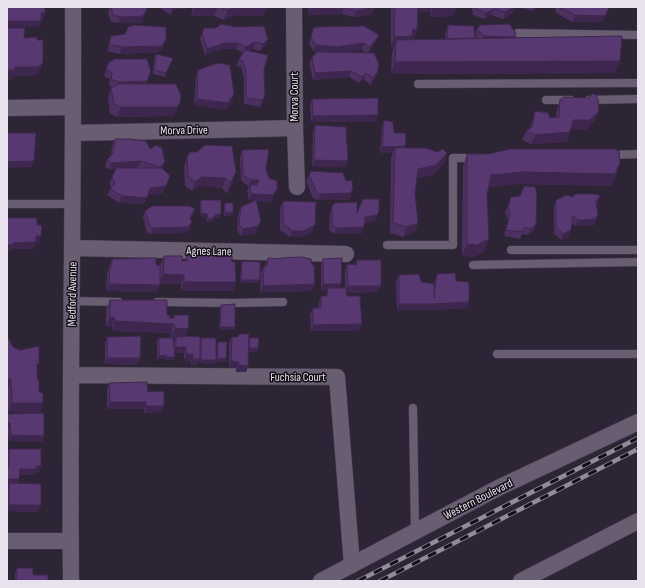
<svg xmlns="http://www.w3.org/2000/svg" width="645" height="588" font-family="'Sofia Sans Condensed',sans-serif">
  <rect width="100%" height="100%" fill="#2d2435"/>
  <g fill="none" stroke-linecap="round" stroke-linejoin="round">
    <g stroke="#483f4e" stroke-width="9">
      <path id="service" d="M518,33L638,35
        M418,84L638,83
        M546,100H571
        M589,100L638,99
        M610,155L638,154
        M7,204H73
        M387,245H453V158H476
        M511,250H638
        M473,265L638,262
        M72,301L119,302
        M157,302L235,303L283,302
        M497,354H638
        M413,408L415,531"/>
    </g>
    <g stroke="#483f4e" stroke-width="17">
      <path id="minor" d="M294,7L295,128L297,187
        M7,108L73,107
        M73,133L295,128
        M73,248L346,254
        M71,375L337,377L352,565
        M7,541H71
        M71,581C69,390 74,198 73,7
        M321,581L500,487L638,422
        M521,581L638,521"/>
    </g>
    <use href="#service" stroke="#685d71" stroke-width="8"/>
    <use href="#minor" stroke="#685d71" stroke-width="16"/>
    <g stroke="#918a98" stroke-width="4.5">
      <path id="rail" d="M358,581L638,438
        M380,581L638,449"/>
    </g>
    <use href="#rail" stroke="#130f17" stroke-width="3" stroke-dasharray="9" stroke-linecap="butt"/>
  </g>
  <path fill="#4c3060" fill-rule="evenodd" d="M110,7H148L141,23H118L111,22L108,13Z
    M159,7H190L189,8L175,9L170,15Z
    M193,7H267L266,10L262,16L235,15L224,20L214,16H191Z
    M309,7H374L372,14L354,17L342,14L308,15Z
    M391,7H457L453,16L430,17V12L418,11L417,29L414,38H412L411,39H445L446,31L448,25L475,38H477L475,35L477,29L516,33L515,37L620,61L615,73L391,74L392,52L394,46L391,47Z
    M472,7H515L513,13L503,19L491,15L484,19L473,15Z
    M520,7H538L533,11L520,8Z
    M555,7H608L609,8L602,22H572L556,13Z
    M221,24L266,46L260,51L253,49L248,51L264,70L263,102L260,107L244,104V78L241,67L236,66L239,59L243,53L236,49H222L205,55L200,39L202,33L216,28Z
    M313,28L379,35L376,41L368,53L375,79L370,85L364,79L359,83L349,77L313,80L309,63L312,57L322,52L313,51L309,44ZM362,50L367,53H343Z
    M111,36L163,46L160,52L119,54L107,51Z
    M156,54L173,58L165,77L153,74L154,58Z
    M109,62L151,71L146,84L176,112L172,116L117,117L110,114L108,98L111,88L113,87L109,86L110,79L104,76Z
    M198,70L232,101L226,110L194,105L196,76Z
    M312,99L376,122H311L310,105Z
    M560,100L599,111L595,120L586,130L571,129L567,142L531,144L522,140L526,131L530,128L535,111L550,118L556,117L557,110Z
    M384,120L404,148L447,153L444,163L433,175L417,178L415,193V232L403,237L390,233L391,157L393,152L380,153L382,126Z
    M315,125L348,161L345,167H312L313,132Z
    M115,139L150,149L163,169V193L148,195L144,204L119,203L107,195L111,187L109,183L116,169L110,170L105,167L107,160L111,155L112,146Z
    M242,150L266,169L274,196L270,202L256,201V233L241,236L237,230L238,214L241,207L254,200H249L247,191L249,187L241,181L240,157Z
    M467,154H488L620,163L616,175L611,186L519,184L489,187L487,195L485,251L473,257L462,256L463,166Z
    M187,157L233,182L227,194L222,188L198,186L192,191L185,186L184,167Z
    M309,175L346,181L351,195L348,200H318L313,198L306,181Z
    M600,196L597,204L598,215L593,226H575L572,223L568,237L561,240L554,234V207L556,200L573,197Z
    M201,200L220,217L214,218L213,221L207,222L206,217L200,216V204Z
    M283,201L313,232L301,237H290L280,230V208Z
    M225,203L233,212L232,216H224V206Z
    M332,206L357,213L375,221L364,223L361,234H334L329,230L330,213Z
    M508,206L536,224L534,231L528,235L522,234L520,239L504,236L508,220L505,212Z
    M195,209L190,219V229L186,233L151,234L147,233L143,217L145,211Z
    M187,255L232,262L236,282L233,291H181V284H160V265L164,256L182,261H185Z
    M268,258L315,284L312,291L260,292L261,272L264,266H265Z
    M112,259L156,265L160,285L157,292L106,291L107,273Z
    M323,259L341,284L340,288H345V271L347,264L355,265L357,260L378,292L347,293V296L359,331H311L310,315L313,308H318L319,303L321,296H326L327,291H321V265Z
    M242,261L260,280L258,283H240L241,265Z
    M437,274L456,281L467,308L431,310H397L396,282L399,275L421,282L434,287L435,280Z
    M110,300L167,315L169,318H173L174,315L186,336L200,340L201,338L216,360L214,364L200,363V359L197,365H190L191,361L184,360V353H174L175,357L173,360H165V358L157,359V341L159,338L174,343L175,338H171V333L112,331V327H106V309Z
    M221,305L235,327L234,330H219L220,308Z
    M239,334L249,339L258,348L257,352H249L248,366L246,372H236V368H229V343L232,337H238Z
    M107,337L138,365L105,364V343Z
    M218,342L226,359L225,362H217V345Z
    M13,347L37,369V379L39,392L40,413L8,412V388Z
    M109,383L148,392L164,406L161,412L144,413V409H107V389Z
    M7,414L44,436L42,442L9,441L8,430H7Z
    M9,449L38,473L35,472L34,475H19L18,484L41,505L38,512L7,511V489L9,485H7V455Z
    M17,568L33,575L48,581H15V574Z"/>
  <path fill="#3e274e" d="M148,7L141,23H118L120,17Z
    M173,7H190L189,8L175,9L170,15Z
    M195,7H218L214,16H191Z
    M236,7H267L266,10L262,16L235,15L224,20L228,10Z
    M344,7L342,14L308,15L310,8Z
    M374,7L372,14L354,17L356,11Z
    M416,7H432L430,12L414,11Z
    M433,7H457L453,16L430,17Z
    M515,7L513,13L503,19L505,12Z
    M535,7H538L533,11L534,8Z
    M609,8L602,22H572L575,15Z
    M494,9L491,15L484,19L486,13Z
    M41,13H45L43,20H39Z
    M7,21H41L39,27H7Z
    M413,29H417L414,38H412L409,45L396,40L394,46L391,47L394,37Z
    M516,33L514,39L481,43L484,36Z
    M379,35L376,41L367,53L370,47Z
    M268,39L266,46L260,51L263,44Z
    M166,40L160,52L119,54L122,47Z
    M255,42L253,49L243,54L246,47Z
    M225,43H239L236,49H222L205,55L207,49Z
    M364,43L362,50L334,54L313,51L316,45Z
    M43,61L39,74L34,76H13L11,80H7V70L15,67Z
    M620,61L615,73L391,74L395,62Z
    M151,71L144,88L116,89L119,82Z
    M351,71L349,77L313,80L315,73Z
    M366,73L364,79L359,83L362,77Z
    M377,73L375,79L370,85L373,78Z
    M234,94L232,101L226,110L194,105L197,99Z
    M265,96L263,102L260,107L262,100Z
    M180,103L176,112L172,116L117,117L121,107Z
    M599,111L595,120L586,130L570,129L573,120Z
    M378,115L376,122H311L313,116Z
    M570,132L567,142L531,144L535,135Z
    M405,146L403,152L395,148L393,152L380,153L382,147Z
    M447,153L444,163L433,175L414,179L418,169Z
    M314,160L348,161L345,167H312Z
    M34,161L32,167L7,168V162Z
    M141,161L138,167L110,170L112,163Z
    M165,162L163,169L158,174L160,167Z
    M620,163L616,175L611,186L519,184L487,187L491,175Z
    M236,172L233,182L227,194L230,184Z
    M170,176L163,193L148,195L150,188Z
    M202,177L226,178L222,188L198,186L192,191L195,182Z
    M251,180H259L256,187L250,185L248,187Z
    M353,188L348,200H318L320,194Z
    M277,190L274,196L270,202L249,200L251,194Z
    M122,196L147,198L144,204L119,203Z
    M195,209L193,215L187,224L190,218Z
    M379,211L375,221L362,224L365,217Z
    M233,212L232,216H224L225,213Z
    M201,213L207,214L206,217L200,216Z
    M221,214L220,217L214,218L215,215Z
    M598,215L593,226H575L578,220Z
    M214,218L213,221L207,222L208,219Z
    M261,221L256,233L241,236L243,229Z
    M192,222L190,229L186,233L151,234L153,228Z
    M418,223L415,232L403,237L407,227Z
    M536,224L534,231L528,235L531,229Z
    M315,225L313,232L301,237H290L292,231Z
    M364,227L361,234H334L337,228Z
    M571,230L568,237L561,240L563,234Z
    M36,236H41L39,243H36L33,249H12L11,251H7V245Z
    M489,239L485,251L473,257L462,256L467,244Z
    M163,274L184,275L181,284H160Z
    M241,280H260L258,283H240Z
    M184,282H236L233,291H181Z
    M109,284L160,285L157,292L106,291Z
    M315,284L312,291L260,292L263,286Z
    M323,284H341L339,290L328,288L327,291H321Z
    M348,286H381L378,292L345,293Z
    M469,302L467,308L431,310H397L399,304Z
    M110,317L115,318L112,327H106Z
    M115,321L174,324L171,333L112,331Z
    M362,324L359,331H311L313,325Z
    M220,327H235L234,330H219Z
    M175,328L188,329L185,338H171Z
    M176,347H186L184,353H174Z
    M250,348H258L257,352H248Z
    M186,354H193L191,361L184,360Z
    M166,355L165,358L157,359L159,356Z
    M166,357H175L173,360H165Z
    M107,358H140L138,365L105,364Z
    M218,358L226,359L225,362H217Z
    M193,359H200L197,365H190Z
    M201,360H216L214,364L200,363Z
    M231,361L239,362L236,368H229Z
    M238,365L248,366L246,372H236Z
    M7,379H11L8,388H7Z
    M110,402H146L144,409H107Z
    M12,403H43L40,413L8,412Z
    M146,406H164L161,412L144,413Z
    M7,423H10L8,430H7Z
    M11,435L44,436L42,442L9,441Z
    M36,466H41L38,473L35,472L34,475H17L20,469Z
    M7,479H19L17,485L9,483V485H7Z
    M9,505H41L38,512L7,511V509Z"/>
  <path fill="#583870" stroke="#3e274e" d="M7,7H45V13H41V21H7Z
    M111,7H148L143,16L120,17L113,15Z
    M220,7H236L228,10Z
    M310,7H374L356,11L344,7L310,8Z
    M395,7H418L417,29H413L412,36L394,37Z
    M475,7H515L505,12L494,9L486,13L475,8Z
    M559,7H608L609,8L605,16L575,15Z
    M221,24L236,27L264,26L268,39L263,44L255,42L246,47L239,43H225L207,49L202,33L204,28H216Z
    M509,24L516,33L513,37L484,36L477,29L480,25Z
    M134,25L166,27V40L162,46L122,47L109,44L111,36L125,34L128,27Z
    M448,25L474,26L475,38L447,39Z
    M364,26L379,35L370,47L364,43L336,47L316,45L311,38L313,28L318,27Z
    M7,28H25L24,38L37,37V40H43V61L42,64L38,67H15V70H7Z
    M622,36L620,61L395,62L396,40Z
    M245,50L268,55L264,70L265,96L262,100L246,98V71L243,61L239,59Z
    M317,52L374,53L379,64L377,73L373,78L366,73L362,77L351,71L315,73L312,57Z
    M156,54L173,58L166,73L154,70Z
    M115,59H147L151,71L147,81L119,82L111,79L112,73L106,69L109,62Z
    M217,63L230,65L234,94L228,103L197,99L198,70Z
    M119,84H176L181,96L180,103L176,107H121L114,104L111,88Z
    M594,93L598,99L599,111L590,120H573L570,132L535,135L526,131L532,127L535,111L548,113L550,118L559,117L560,100L564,97L588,98Z
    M378,98V115L313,116L312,99Z
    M384,120L393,122L394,133H405L406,138L405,146L382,147Z
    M315,125L346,127L348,161L314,160Z
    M7,133H36L34,161L7,162Z
    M115,139H130L146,141L150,149L156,145L162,148L165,162L160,167L141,161L112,163L107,160L113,153Z
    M205,145L232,146L236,172L230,184L226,178L202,177L195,182L188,176L187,157L190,152H197Z
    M395,148H426L437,152L443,149L447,153L436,165L418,169L415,193L418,223L407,227L393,223Z
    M269,149L266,169L269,178L277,181V190L272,195L251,194L250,185H257L259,180H251L243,175L242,150Z
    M510,149H614L619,151L620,163L615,174L523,172L491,175L487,195L489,239L477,245L467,244V154H488Z
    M116,168H162L170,176L166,186L150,188L147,198L122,196L110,189L115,184L112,177Z
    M311,171L343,173L346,181L352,180L353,188L351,193L320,194L316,191L309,175Z
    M524,186L535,187L537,193L536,224L531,229L525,227L522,232L506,230L510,214L508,206L511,197L520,196Z
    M575,194H596L600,196L596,201L598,215L595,219L578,220L573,216L571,230L563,234L556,227V200L566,195L573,197Z
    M363,199H379V211L377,215L365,217L364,227L337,228L332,224V206L335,203L357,202V213Z
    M201,200H221V214L215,215L214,218L208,219L207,214L201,213Z
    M256,200L261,221L258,226L243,229L239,224L241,207Z
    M283,201L316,202L315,225L303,231H292L283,223Z
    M225,203H233V212L225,213Z
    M152,206H190L195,209L190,218L192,222L188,227L153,228L150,226L145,211Z
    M7,218H37V225H42L41,236H36V242L13,243V245H7Z
    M187,255L232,256V262H235L236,282H184V275L163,274L164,256H182V261H187Z
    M301,257L311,259L312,265H314L315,284L263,286L264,266H267L268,258L281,259V258Z
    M156,258V265H160V285L109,284L110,267L112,266V259Z
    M342,258L341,284H323V259Z
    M357,260H381V286H348L347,264L357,265Z
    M242,261L260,262V280H241Z
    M455,273L456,281L469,282V302L433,304H399V275L419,274L421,282L434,284V298L437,274Z
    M328,288H346L347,296H360L362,324L313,325V308H321V296H327Z
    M110,300H167V315H170L169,318H174V315H189L188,329L175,328L174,324L115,321V318L110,317Z
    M235,304V327H220L221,305Z
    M239,334H249L248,366L238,365L239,362L231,361L232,337H238Z
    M141,336L140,358H107V337Z
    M186,336L200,337V359H193V354H186V347H176V337H181Z
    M8,338L13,347L20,350L39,346V364H37V379L39,380V392L43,393V403H12L11,379H7V339Z
    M159,338H173L175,357H166V355L159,356Z
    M201,338H216V360H201Z
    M249,338H259L258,348H250Z
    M218,342H227L226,359L218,358Z
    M147,382L148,392L164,391V406H146V402H110L109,383Z
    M44,413V436L11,435L10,423H7V414Z
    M9,449H41V466H36V469H20L19,479H7V467H9Z
    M9,483L41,484V505H9Z
    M17,568H33V575H48V581H17Z"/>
  <g text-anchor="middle" stroke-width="3" stroke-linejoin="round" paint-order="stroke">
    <g font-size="12" fill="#e8e2ee" stroke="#130f17">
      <text transform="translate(294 97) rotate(-90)" y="4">Morva Court</text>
      <text transform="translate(184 130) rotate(-1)" y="4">Morva Drive</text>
      <text transform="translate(209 251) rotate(1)" y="4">Agnes Lane</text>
      <text transform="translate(72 294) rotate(-89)" y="4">Medford Avenue</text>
      <text x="298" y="381">Fuchsia Court</text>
      <text transform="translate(478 499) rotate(-27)" y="4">Western Boulevard</text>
    </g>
  </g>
  <rect width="645" height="588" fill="none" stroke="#e8e2ee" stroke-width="16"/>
</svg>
